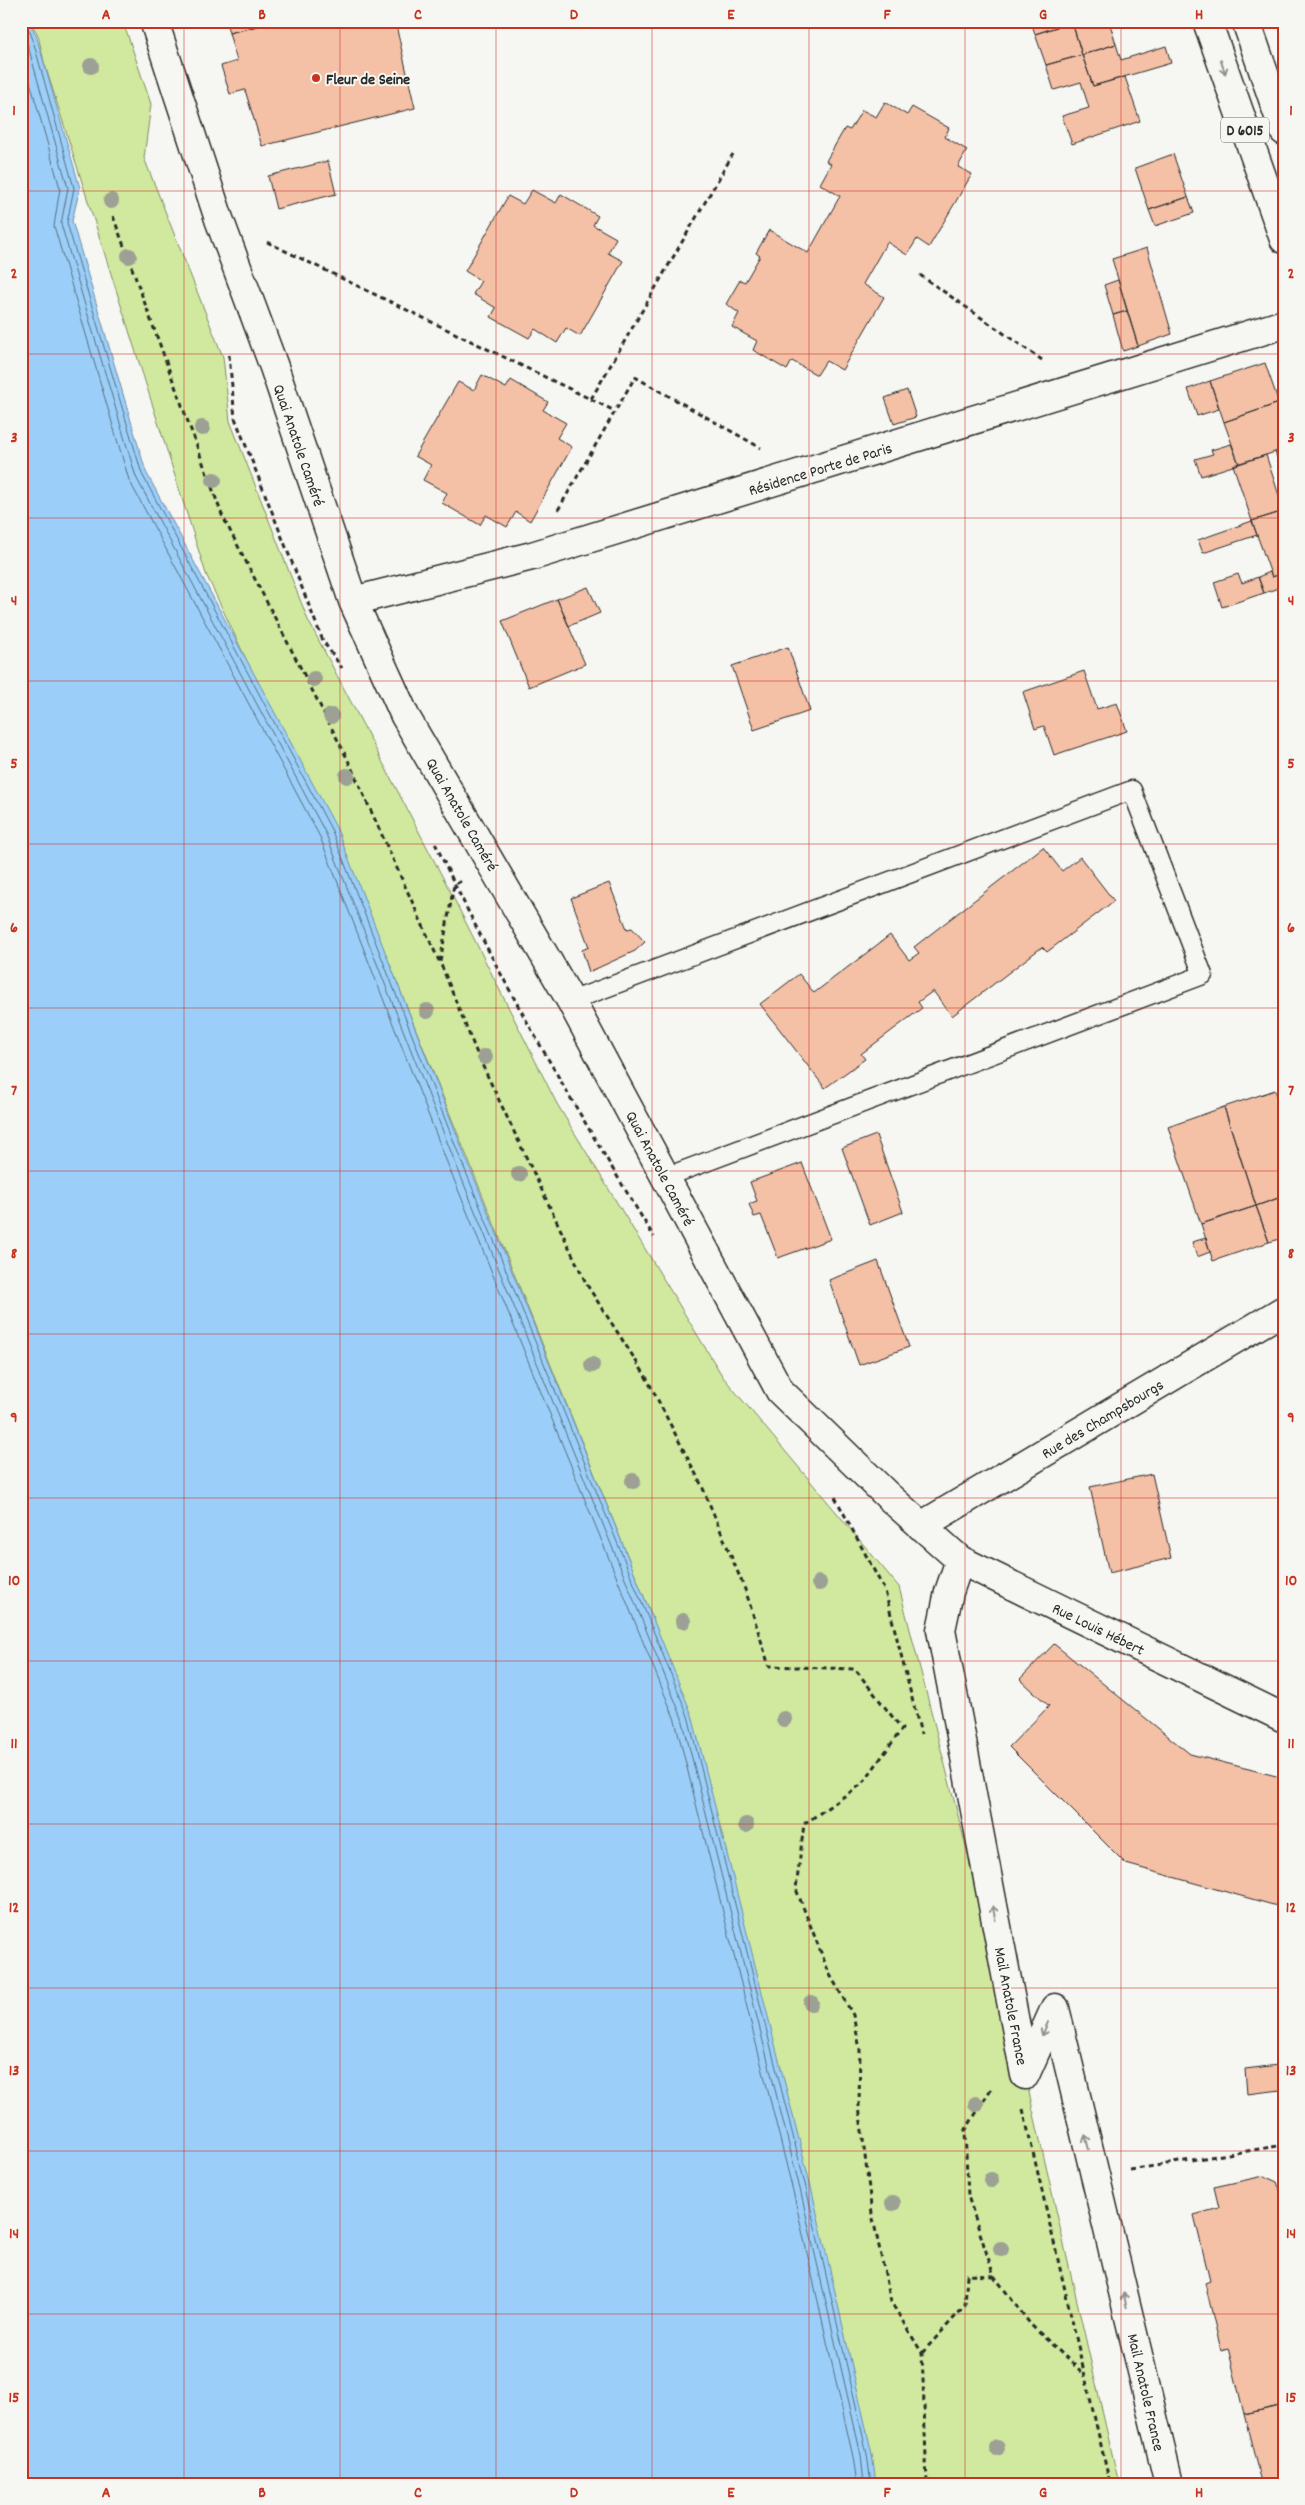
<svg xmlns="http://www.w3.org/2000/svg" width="1305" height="2505" font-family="Dekko,sans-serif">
  <rect width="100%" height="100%" fill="#f6f6f2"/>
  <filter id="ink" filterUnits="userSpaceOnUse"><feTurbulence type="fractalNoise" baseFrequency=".02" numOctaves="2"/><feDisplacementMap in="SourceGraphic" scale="10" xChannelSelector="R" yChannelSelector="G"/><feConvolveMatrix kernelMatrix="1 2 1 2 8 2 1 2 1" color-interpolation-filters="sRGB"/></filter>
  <g filter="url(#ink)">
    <path fill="#d0e99f" stroke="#7e8a65" d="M30,21H120L127,33L151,104L144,158L223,357L230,421L308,620L451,893L557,1104L723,1377L899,1587L1025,2075L1119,2484H868L652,1617L392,970L206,574L44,62L38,35Z"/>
    <path fill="#9bcff9" stroke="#6e8da7" d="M21,21H29L36,35L80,188L72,221L146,472L337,829L466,1158L692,1715L812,2191L872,2454L876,2484H21Z"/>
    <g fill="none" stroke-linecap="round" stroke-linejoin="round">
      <path stroke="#586d7d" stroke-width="1" d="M25,21L32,37L74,188L67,223L142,474L332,831L461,1160L688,1716L807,2192L867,2454L871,2484
        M21,31L26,39L68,188L61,224L136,477L326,834L455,1162L682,1718L801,2193L861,2455L864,2484
        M21,50L60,188L54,226L129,480L320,837L448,1165L675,1720L794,2195L853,2457L857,2484"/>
    </g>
    <path fill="#f4c0a6" stroke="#2b2b2b" d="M226,21H277L229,33Z
      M277,21H395L415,108L262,146L245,90L230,94L221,66L237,61L229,33Z
      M1031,21H1109L1116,44L1082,55L1072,22L1035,34Z
      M1072,22L1082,55L1046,65L1035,34Z
      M1116,44L1121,60L1166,46L1171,63L1093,86L1082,55Z
      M1082,55L1093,86L1125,77L1140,121L1072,144L1062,116L1089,108L1081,82L1054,90L1046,65Z
      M885,102L907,115L912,107L949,128L945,137L967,150L958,167L972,174L929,247L917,239L907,255L887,242L863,284L884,297L842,370L826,361L817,375L792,361L787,370L753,350L757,341L732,327L739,313L726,304L740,280L745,282L760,256L756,253L769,230L808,253L840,196L820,184L831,164L826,161L845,128L850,130L862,110L876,117Z
      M1173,154L1188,197L1149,210L1135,168Z
      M328,161L336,194L276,209L268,176Z
      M532,190L556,203L561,194L598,216L593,225L616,238L608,253L623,261L580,336L566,328L557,343L535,329L529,338L491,317L496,308L473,294L481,281L465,271L508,196L523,204Z
      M1188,197L1194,213L1155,226L1149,210Z
      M1147,248L1172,334L1138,346L1112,259Z
      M1118,280L1127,311L1113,315L1104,285Z
      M1127,311L1138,346L1123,351L1113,315Z
      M1265,363L1279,403L1224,422L1210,381Z
      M482,375L506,388L511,380L548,402L543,410L566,423L557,438L572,447L530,521L516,512L507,527L486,515L480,525L442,503L447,493L423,480L431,465L415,456L458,382L474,390Z
      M1210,381L1219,409L1197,416L1188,389Z
      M907,390L916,417L894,424L885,398Z
      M1279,403L1284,417V449L1239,464L1224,422Z
      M1231,444L1239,464L1201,476L1195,459L1213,454L1211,450Z
      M1284,449V470H1281L1275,452Z
      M1266,455L1284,511L1252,521L1233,465Z
      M1284,511V573L1272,577L1252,521Z
      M1252,521L1257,535L1203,553L1198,540Z
      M1270,572L1272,577L1284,573V586L1264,593L1258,577Z
      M1238,574L1242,583L1258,577L1264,593L1222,607L1214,582Z
      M588,587L600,613L569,626L557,599Z
      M557,599L585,664L529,687L502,621Z
      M788,647L810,711L754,730L732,666Z
      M1084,671L1097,709L1117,703L1127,731L1054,755L1044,726L1035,729L1023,692Z
      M1043,847L1062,871L1080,857L1114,901L1047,952L1042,947L952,1016L933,991L918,1002L922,1008L861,1054L865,1059L825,1088L760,1004L799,974L814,993L890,935L909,960L919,953L914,947Z
      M609,883L627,929L632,928L645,942L635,951L589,972L582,950L589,947L571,898Z
      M1275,1090L1284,1115V1196L1256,1206L1224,1107Z
      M1224,1107L1256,1206L1201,1224L1168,1127Z
      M876,1135L903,1212L870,1225L842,1148Z
      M802,1163L831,1239L778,1258L761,1215L754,1217L749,1204L757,1201L750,1182Z
      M1284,1196V1238L1269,1242L1256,1206Z
      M1256,1206L1269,1242L1213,1261L1201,1224Z
      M1206,1238L1210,1252L1197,1257L1192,1242Z
      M878,1261L909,1347L859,1365L829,1280Z
      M1152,1474L1171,1558L1109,1573L1090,1487Z
      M1054,1644L1190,1754L1284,1778V1908L1126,1864L1009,1747L1049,1706L1020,1679Z
      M1278,2065L1281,2090L1247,2094L1245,2069Z
      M1264,2176L1277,2182L1284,2201V2405L1244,2414L1228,2348L1221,2350L1205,2283L1210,2281L1194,2215L1219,2208L1214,2187Z
      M1284,2405V2484H1266L1265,2481L1261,2482L1244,2414Z"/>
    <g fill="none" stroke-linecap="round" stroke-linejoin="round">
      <g stroke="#2b2b2b" stroke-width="21">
        <path id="service" d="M571,1001L1132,790L1203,975L666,1177"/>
      </g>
      <g stroke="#2b2b2b" stroke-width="31">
        <path id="minor" d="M154,21L219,219L274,367L353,601L405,716L571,1001L780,1391L888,1496L960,1560L1284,1718
          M353,601L532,556L1284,324
          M921,1526L1284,1310
          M960,1560L949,1592L941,1630L1025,2075L1055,2008L1169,2484"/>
      </g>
      <g stroke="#2b2b2b" stroke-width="31">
        <path id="primary" d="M1207,21L1284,239
          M1246,21L1284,131"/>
      </g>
      <path stroke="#2b2b2b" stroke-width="3" stroke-dasharray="5 4" stroke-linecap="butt" d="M113,216L222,515L347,758L439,961
        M267,242L615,411
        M920,275L1042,360
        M229,355L235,418L323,641L342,668
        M591,399L733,154
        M558,510L635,377L761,448
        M435,843C499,980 576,1109 654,1237
        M461,881L454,885L440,962L478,1056L587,1285L645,1375L702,1486L746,1592L769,1666L855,1669L902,1729L862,1784L804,1824L796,1889L829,1973L853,2015L860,2049L859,2106L872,2214L891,2302L922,2353L927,2484
        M835,1497L885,1591L921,1734
        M991,2089L965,2131L968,2196L994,2276L1031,2325L1085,2375
        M1023,2109L1110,2484
        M1130,2170L1284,2145
        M922,2353L965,2306L967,2275L994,2276"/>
      <use href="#service" stroke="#f6f6f2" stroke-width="18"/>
      <use href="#minor" stroke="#f6f6f2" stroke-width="28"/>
      <use href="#primary" stroke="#f6f6f2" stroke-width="28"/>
    </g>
    <g fill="#9da094">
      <circle cx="91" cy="66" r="8"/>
      <circle cx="111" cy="201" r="8"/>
      <circle cx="129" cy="256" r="8"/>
      <circle cx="202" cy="428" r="8"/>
      <circle cx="214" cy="480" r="8"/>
      <circle cx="314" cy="679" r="8"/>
      <circle cx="331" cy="716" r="8"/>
      <circle cx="347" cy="776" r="8"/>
      <circle cx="427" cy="1011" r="8"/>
      <circle cx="485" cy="1057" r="8"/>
      <circle cx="519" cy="1174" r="8"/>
      <circle cx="592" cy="1365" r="8"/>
      <circle cx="633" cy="1481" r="8"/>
      <circle cx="819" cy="1583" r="8"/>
      <circle cx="683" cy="1621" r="8"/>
      <circle cx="784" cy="1719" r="8"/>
      <circle cx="746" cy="1825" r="8"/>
      <circle cx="811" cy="2003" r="8"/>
      <circle cx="976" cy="2104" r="8"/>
      <circle cx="991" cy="2180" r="8"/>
      <circle cx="893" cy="2203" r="8"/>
      <circle cx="1001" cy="2249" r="8"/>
      <circle cx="997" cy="2448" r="8"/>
    </g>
    <defs><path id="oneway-shaft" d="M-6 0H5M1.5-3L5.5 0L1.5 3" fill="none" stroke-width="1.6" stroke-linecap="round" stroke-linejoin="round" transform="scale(1.25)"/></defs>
    <g stroke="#90908e">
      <use href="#oneway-shaft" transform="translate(1223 67) rotate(71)"/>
      <use href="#oneway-shaft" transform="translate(994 1913) rotate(-101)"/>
      <use href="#oneway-shaft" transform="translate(1045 2029) rotate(114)"/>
      <use href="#oneway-shaft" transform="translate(1087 2142) rotate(-104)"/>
      <use href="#oneway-shaft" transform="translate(1125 2300) rotate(-103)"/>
    </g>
  </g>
  <path fill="none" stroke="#c8321e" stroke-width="1" stroke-opacity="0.55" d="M184,21V2484M340,21V2484M496,21V2484M652,21V2484M809,21V2484M965,21V2484M1121,21V2484M21,191H1284M21,354H1284M21,518H1284M21,681H1284M21,844H1284M21,1008H1284M21,1171H1284M21,1334H1284M21,1498H1284M21,1661H1284M21,1824H1284M21,1988H1284M21,2151H1284M21,2314H1284"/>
  <circle fill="#c8321e" stroke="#f6f6f2" stroke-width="2" cx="316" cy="78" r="5"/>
  <g text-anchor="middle" stroke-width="4" stroke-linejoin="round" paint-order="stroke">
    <rect fill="#f6f6f2" stroke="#686867" stroke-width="1" x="1221" y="117.5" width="48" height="25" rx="4"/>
    <g font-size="15" font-weight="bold" fill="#2b2b2b">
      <text x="1245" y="135">D 6015</text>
    </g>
    <g font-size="16" font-weight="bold" fill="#2b2b2b" stroke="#f6f6f2" text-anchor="start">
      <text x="326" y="84">Fleur de Seine</text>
    </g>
    <g font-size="16" fill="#2b2b2b" stroke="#f6f6f2">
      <text transform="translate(300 445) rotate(71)" y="6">Quai Anatole Caméré</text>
      <text transform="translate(820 468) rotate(-17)" y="6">Résidence Porte de Paris</text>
      <text transform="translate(463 814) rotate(60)" y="6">Quai Anatole Caméré</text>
      <text transform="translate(661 1168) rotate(62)" y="6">Quai Anatole Caméré</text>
      <text transform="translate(1102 1418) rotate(-31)" y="6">Rue des Champsbourgs</text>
      <text transform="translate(1099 1628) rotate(26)" y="6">Rue Louis Hébert</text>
      <text transform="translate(1012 2006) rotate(79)" y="6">Mail Anatole France</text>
      <text transform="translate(1147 2392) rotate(77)" y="6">Mail Anatole France</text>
    </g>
  </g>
  <rect width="1305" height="2505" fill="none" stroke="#f6f6f2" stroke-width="55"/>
  <rect x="28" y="28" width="1250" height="2450" fill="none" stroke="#c8321e" stroke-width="2"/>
  <g font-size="16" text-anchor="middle" font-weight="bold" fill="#c8321e">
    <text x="106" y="19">A</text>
    <text x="262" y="19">B</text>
    <text x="418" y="19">C</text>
    <text x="574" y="19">D</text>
    <text x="731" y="19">E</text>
    <text x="887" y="19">F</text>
    <text x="1043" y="19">G</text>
    <text x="1199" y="19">H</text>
    <text x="14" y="115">1</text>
    <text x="1291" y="115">1</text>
    <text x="14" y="278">2</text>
    <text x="1291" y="278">2</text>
    <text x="14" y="442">3</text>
    <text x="1291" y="442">3</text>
    <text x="14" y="605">4</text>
    <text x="1291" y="605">4</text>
    <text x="14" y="768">5</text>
    <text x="1291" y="768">5</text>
    <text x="14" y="932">6</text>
    <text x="1291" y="932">6</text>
    <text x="14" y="1095">7</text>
    <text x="1291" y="1095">7</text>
    <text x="14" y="1258">8</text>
    <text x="1291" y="1258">8</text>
    <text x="14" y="1422">9</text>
    <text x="1291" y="1422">9</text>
    <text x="14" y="1585">10</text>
    <text x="1291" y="1585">10</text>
    <text x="14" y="1748">11</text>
    <text x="1291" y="1748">11</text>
    <text x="14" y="1912">12</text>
    <text x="1291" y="1912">12</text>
    <text x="14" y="2075">13</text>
    <text x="1291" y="2075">13</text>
    <text x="14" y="2238">14</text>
    <text x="1291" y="2238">14</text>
    <text x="14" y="2402">15</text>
    <text x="1291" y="2402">15</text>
    <text x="106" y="2497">A</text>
    <text x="262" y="2497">B</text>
    <text x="418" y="2497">C</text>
    <text x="574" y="2497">D</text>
    <text x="731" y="2497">E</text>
    <text x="887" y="2497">F</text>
    <text x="1043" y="2497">G</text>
    <text x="1199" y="2497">H</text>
  </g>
</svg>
